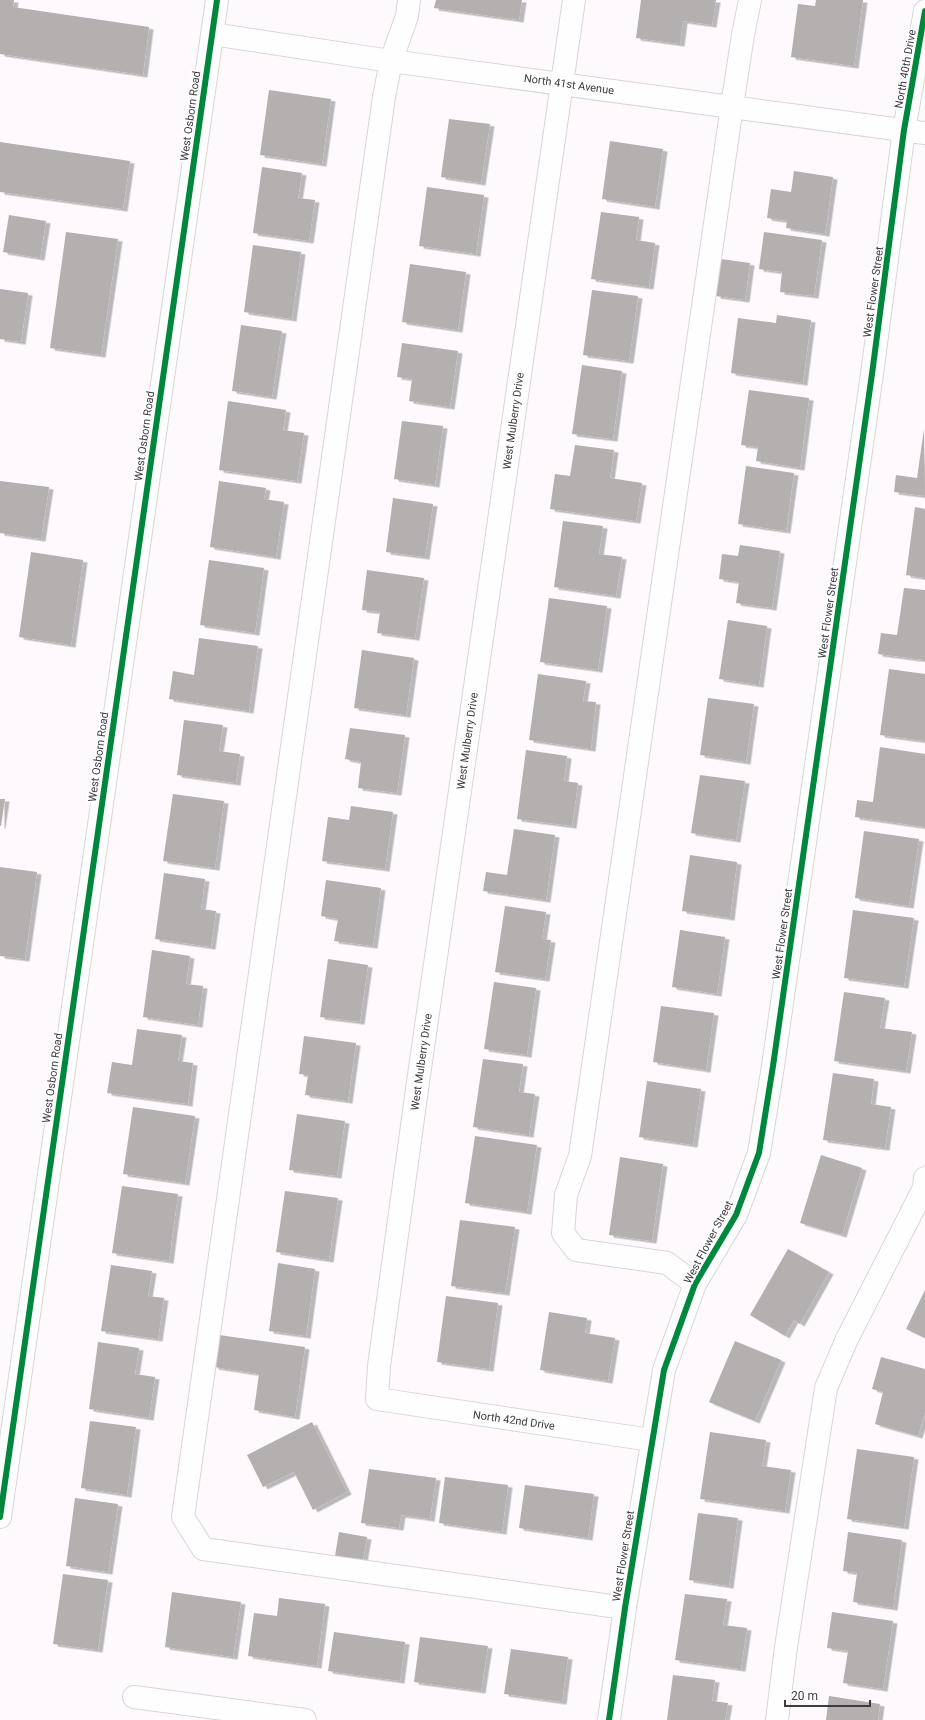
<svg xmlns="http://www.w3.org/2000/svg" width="925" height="1720" font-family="Roboto,sans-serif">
  <defs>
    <filter id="shadow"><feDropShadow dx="4.5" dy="2.5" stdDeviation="0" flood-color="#0004"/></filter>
  </defs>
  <rect width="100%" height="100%" fill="#fdf9fd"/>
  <path fill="#b4b0af" filter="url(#shadow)" d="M0,0H14L13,7L149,27L143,75L0,54Z
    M436,0H522L519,20L434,8Z
    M641,0H716L712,25L683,21L680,44L636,38Z
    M816,0H863L854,66L791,57L798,4L815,6Z
    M269,90L331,99L322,164L260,155Z
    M449,119L490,124L481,183L441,177Z
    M610,141L663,149L655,207L602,199Z
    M0,142L130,161L123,209L0,192Z
    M262,167L302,173L298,198L315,200L309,241L253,233Z
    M794,171L833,177L825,234L786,228L787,221L767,218L771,189L791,192Z
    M427,187L484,195L476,254L419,246Z
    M601,212L639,217L636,240L655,243L649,287L591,279Z
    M9,215L46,221L40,258L3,252Z
    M66,232L118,239L101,355L50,348Z
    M764,232L822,240L814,296L780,292L782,272L759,269Z
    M253,245L301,252L292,319L244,312Z
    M721,259L750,263L745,300L716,296Z
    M410,264L466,272L458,330L402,322Z
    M0,289L28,293L21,342L0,339Z
    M592,290L638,296L629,361L583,355Z
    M777,315L811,320L803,383L731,373L738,318L776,323Z
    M241,325L282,331L272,397L232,391Z
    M402,343L458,351L450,407L409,401L412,379L397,377Z
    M582,365L622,371L613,439L572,434Z
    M749,390L809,398L800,468L756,461L758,447L741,445Z
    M228,401L286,410L283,430L304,433L297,481L219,470Z
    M402,421L443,426L435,485L394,479Z
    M924,429L925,496L894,492L896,475L917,478Z
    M575,445L614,450L610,478L642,483L636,521L550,509L555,474L570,476Z
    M746,466L794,473L786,531L738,524Z
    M0,481L49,487L41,539L0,533Z
    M219,481L266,488L264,499L284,502L276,557L210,547Z
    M393,498L433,504L425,557L386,552Z
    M915,507L925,509V578L906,575Z
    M563,521L603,526L599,554L622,557L616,596L554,587Z
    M740,545L780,551L772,608L736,603L739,582L719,579L722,554L738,556Z
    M31,552L83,560L71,645L19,637Z
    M209,560L264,568L255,633L200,625Z
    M367,570L424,578L415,638L377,633L380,612L362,610Z
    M904,588L925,590V660L878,654L881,633L897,635Z
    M549,598L607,606L598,670L540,662Z
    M728,620L767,626L759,685L719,679Z
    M199,638L258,646L249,711L169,699L173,671L194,675Z
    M362,650L414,658L406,715L354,708Z
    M889,669L925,674V741L880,735Z
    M538,674L586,681L583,701L596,702L591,749L529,740Z
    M708,698L754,704L746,762L700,755Z
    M184,720L223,725L219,751L240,754L236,783L177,775Z
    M350,728L405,735L397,793L358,788L361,762L345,759Z
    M880,747L925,754V827L855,817L857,800L873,802Z
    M526,750L567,756L564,781L578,783L572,826L517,819Z
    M700,775L745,781L736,840L691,833Z
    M173,794L224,801L215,868L163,861Z
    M0,799H5L1,826H0Z
    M351,806L393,812L385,869L322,861L328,817L349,820Z
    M514,829L555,835L546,900L483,891L486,872L507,875Z
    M864,831L919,839L909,906L855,898Z
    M690,855L737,862L730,918L682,911Z
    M0,867L37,872L25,959L0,956Z
    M164,873L205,879L201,909L216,911L211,947L155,939Z
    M326,880L381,888L373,946L334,941L338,919L321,916Z
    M505,906L546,912L542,939L551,940L545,979L495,972Z
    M853,910L914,918L904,986L844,978Z
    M680,930L725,937L717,994L672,987Z
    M152,950L190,956L186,984L203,986L198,1025L143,1017Z
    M328,959L368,965L360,1022L320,1017Z
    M494,982L536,988L527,1055L484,1049Z
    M844,992L885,998L880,1028L912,1032L906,1071L834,1061Z
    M661,1006L714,1013L706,1070L653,1062Z
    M137,1029L182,1035L178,1061L193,1063L188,1104L107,1093L112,1062L132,1065Z
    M304,1036L356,1043L348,1101L305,1095L308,1075L299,1074Z
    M483,1059L523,1064L519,1092L535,1094L529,1135L473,1127Z
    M833,1073L874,1079L871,1104L891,1107L885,1148L823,1140Z
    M647,1081L701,1089L693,1145L639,1137Z
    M133,1107L195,1116L185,1183L123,1174Z
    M297,1114L345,1121L337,1176L289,1170Z
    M475,1136L537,1145L527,1212L465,1203Z
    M821,1155L862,1168L842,1235L800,1223Z
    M620,1157L663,1164L652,1241L609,1235Z
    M122,1186L178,1194L169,1261L112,1253Z
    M285,1191L338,1198L329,1260L276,1252Z
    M460,1220L515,1227L505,1293L451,1286Z
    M788,1249L829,1272L800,1324L794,1320L785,1336L750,1315Z
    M278,1263L315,1269L306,1336L269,1331Z
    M111,1265L152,1271L148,1296L164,1298L158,1339L101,1331Z
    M925,1290V1338L906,1329Z
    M446,1296L498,1303L489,1369L437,1362Z
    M549,1312L587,1318L585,1333L615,1338L608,1381L540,1370Z
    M219,1335L305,1347L295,1417L254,1410L259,1374L214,1367Z
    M735,1341L781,1360L755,1421L709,1402Z
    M98,1342L139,1348L135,1374L155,1377L149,1418L89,1409Z
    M881,1357L925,1369V1413L918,1436L875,1424L883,1392L872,1389Z
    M90,1421L136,1427L127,1495L81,1488Z
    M312,1422L347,1492L313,1510L294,1472L263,1487L247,1455Z
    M710,1432L766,1440L762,1466L791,1470L785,1511L700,1499Z
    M857,1449L914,1457L904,1527L847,1519Z
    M369,1469L436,1478L430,1519L401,1515L399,1528L361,1523Z
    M445,1477L508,1485L502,1532L439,1523Z
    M525,1485L594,1494L588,1538L519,1528Z
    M75,1498L118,1504L108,1572L66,1566Z
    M698,1513L738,1518L729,1586L689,1580Z
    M339,1532L367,1537L363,1560L335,1556Z
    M848,1532L902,1540L893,1608L853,1602L857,1573L843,1571Z
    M63,1574L108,1580L98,1650L53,1644Z
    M172,1592L241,1602L233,1657L165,1647Z
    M685,1594L727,1599L723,1625L747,1628L741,1669L675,1660Z
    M279,1598L325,1604L317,1666L248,1656L254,1613L277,1616Z
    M832,1612L893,1621L883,1689L843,1683L848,1651L827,1648Z
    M334,1632L405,1642L400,1681L328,1671Z
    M420,1637L488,1646L481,1691L414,1682Z
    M511,1649L568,1657L562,1702L504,1694Z
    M673,1675L715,1680L712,1701L728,1703L725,1720H667Z
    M829,1696L880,1704L878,1720H826Z"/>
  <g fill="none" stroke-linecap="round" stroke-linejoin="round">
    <g stroke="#d9d5d9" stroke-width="24">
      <path id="minor" d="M409,0L407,16L391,61L384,97L183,1517L203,1549L625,1608
        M574,0L418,1082L379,1366L377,1399L651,1440
        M212,34L391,61L925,133
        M695,1284L667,1263L576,1250L563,1233L566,1195L580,1156L732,106L743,35L750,0
        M0,1517L217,0
        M134,1697L305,1720
        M609,1720L625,1608L664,1370L695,1284L736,1215L759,1153L773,1066L872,374L904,130L925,11
        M777,1720L786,1647L826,1388L847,1339L924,1188L925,1178"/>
    </g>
    <use href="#minor" stroke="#fffeff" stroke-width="22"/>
    <g stroke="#fff" stroke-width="8">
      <path id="cycleway" d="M0,1517L217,0
        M609,1720L625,1608L664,1370L695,1284L736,1215L759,1153L773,1066L872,374L904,130L925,11"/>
    </g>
    <use href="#cycleway" stroke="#00873e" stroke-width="6"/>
  </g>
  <g text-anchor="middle" stroke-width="4" stroke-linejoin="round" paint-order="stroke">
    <g font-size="11" fill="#3f3a40" stroke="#fff">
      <text transform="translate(905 69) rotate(-80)" y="4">North 40th Drive</text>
      <text transform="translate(569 84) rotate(8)" y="4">North 41st Avenue</text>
      <text transform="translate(190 116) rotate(-82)" y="4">West Osborn Road</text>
      <text transform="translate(873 292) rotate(-82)" y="4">West Flower Street</text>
      <text transform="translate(513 421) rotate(-82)" y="4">West Mulberry Drive</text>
      <text transform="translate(144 436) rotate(-82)" y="4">West Osborn Road</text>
      <text transform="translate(828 613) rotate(-82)" y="4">West Flower Street</text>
      <text transform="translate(467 741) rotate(-82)" y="4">West Mulberry Drive</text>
      <text transform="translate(98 757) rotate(-82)" y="4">West Osborn Road</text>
      <text transform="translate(782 934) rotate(-82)" y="4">West Flower Street</text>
      <text transform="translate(421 1062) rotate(-82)" y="4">West Mulberry Drive</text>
      <text transform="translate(52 1078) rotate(-82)" y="4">West Osborn Road</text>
      <text transform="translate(708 1242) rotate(-62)" y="4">West Flower Street</text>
      <text transform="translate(514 1420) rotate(8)" y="4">North 42nd Drive</text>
      <text transform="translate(623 1556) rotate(-81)" y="4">West Flower Street</text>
    </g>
  </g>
  <path d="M785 1700v6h85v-6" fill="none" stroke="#3f3a40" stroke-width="2"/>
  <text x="791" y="1700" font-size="12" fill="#3f3a40" stroke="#ffffff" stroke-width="3" paint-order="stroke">20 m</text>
</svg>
